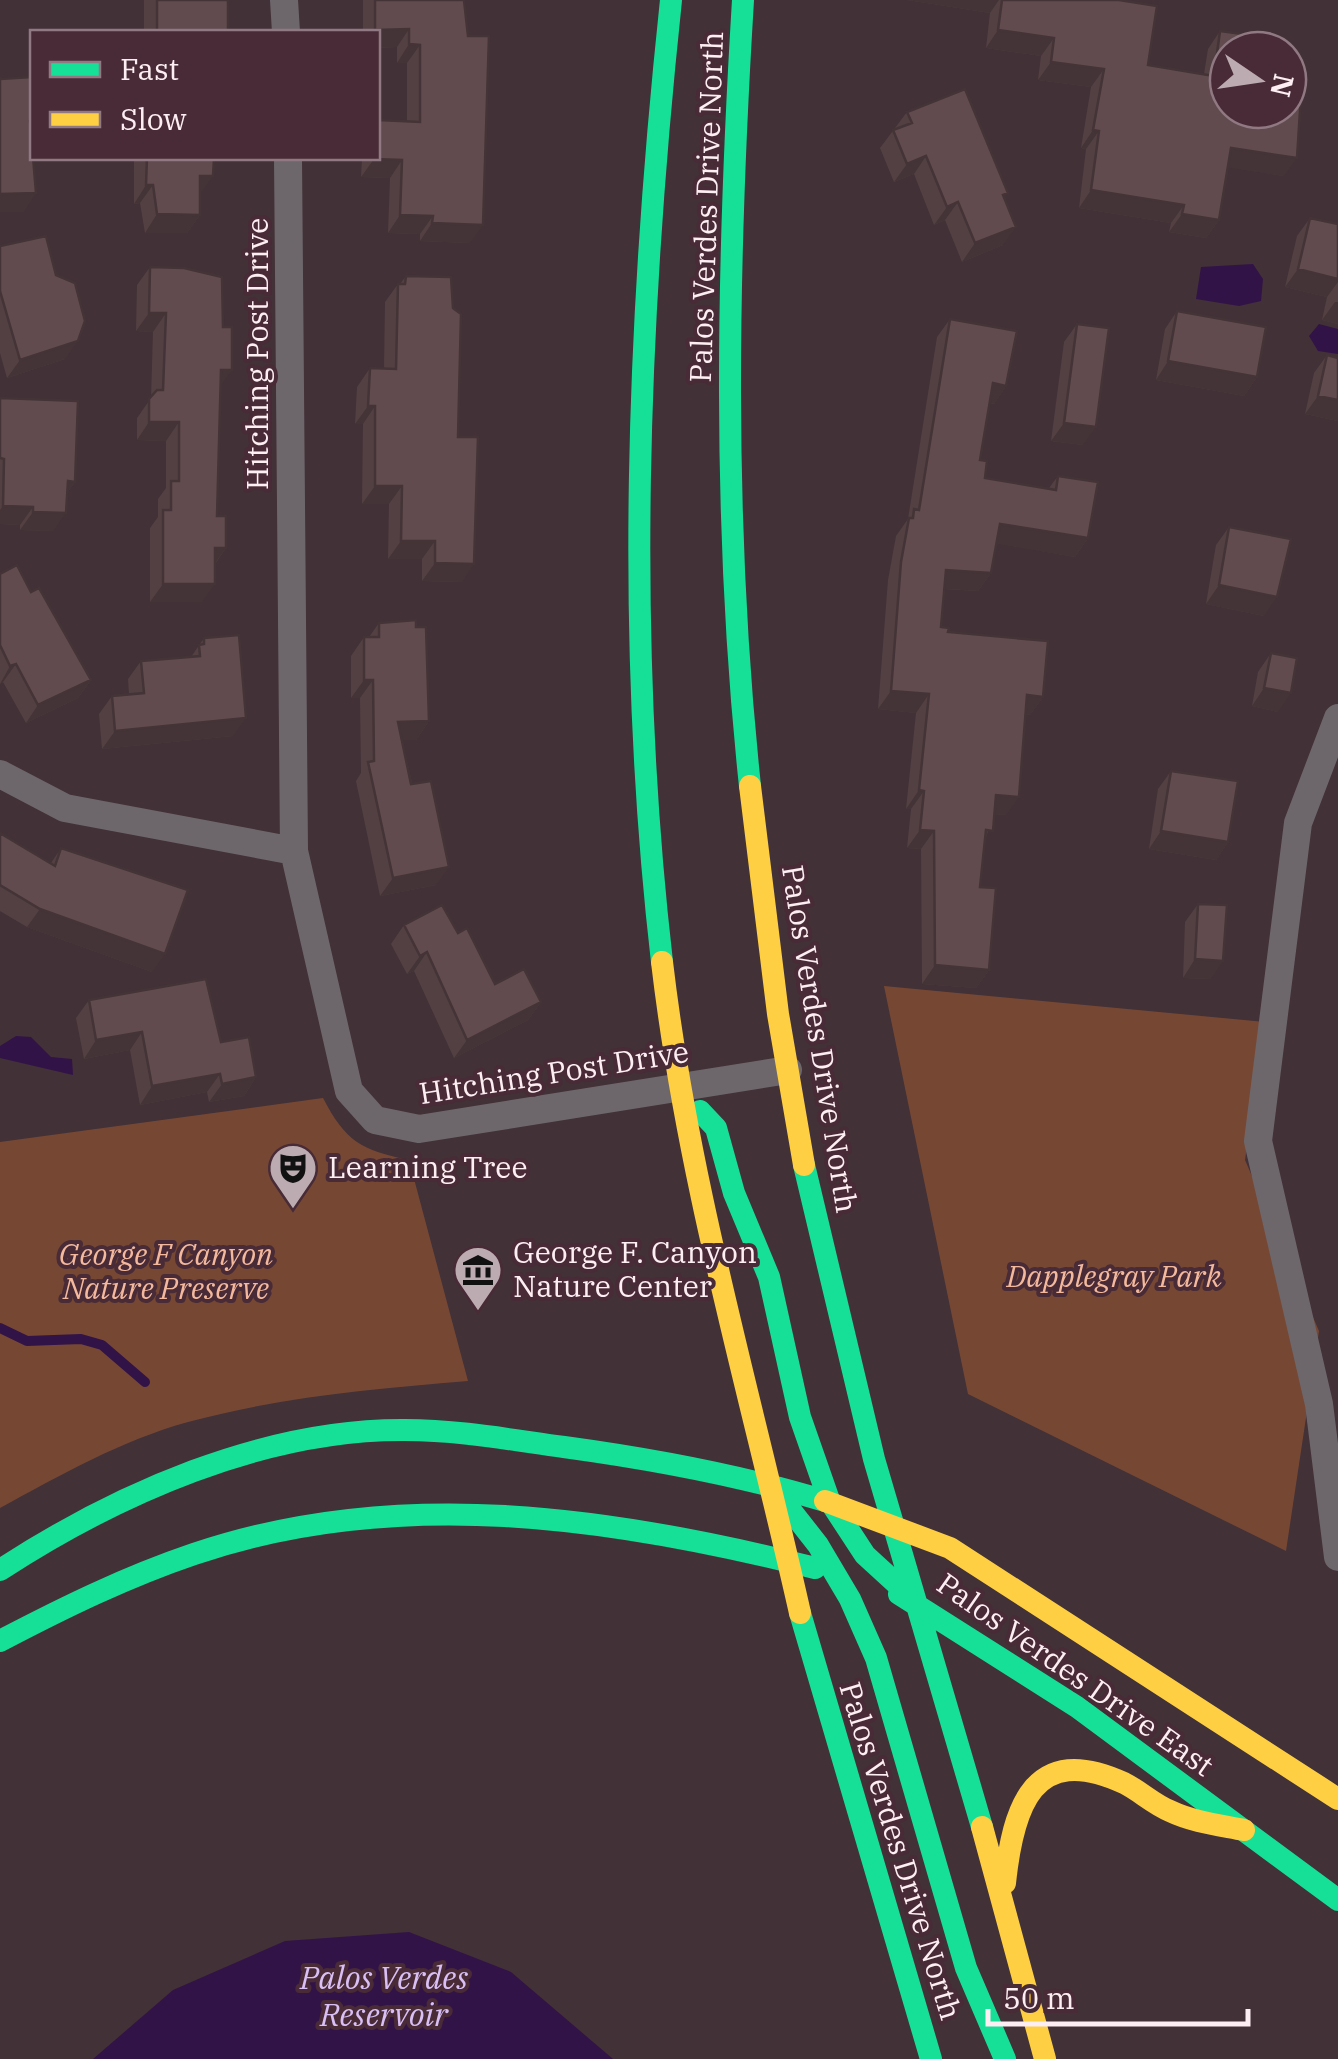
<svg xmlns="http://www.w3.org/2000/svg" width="1338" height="2059" font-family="'IBM Plex Serif',serif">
  <rect width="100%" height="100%" fill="#423137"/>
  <path fill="#764834" d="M884,986L1265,1022L1245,1160L1319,1331L1286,1551L968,1394Z
    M323,1098C346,1142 361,1150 409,1160L468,1381C373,1389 280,1397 188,1422C122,1440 59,1476 0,1508V1142Z"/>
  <path fill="#321347" d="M1253,264L1263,279L1261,301L1239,306L1196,299L1201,267Z
    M1319,324L1338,329V354L1318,351L1309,336Z
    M16,1036L31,1037L51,1057L72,1059L73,1075L0,1058V1046Z
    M409,1932L511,1972L613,2059H93L173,1990L285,1941Z"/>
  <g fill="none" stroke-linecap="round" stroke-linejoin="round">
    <path stroke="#321347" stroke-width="10" d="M0,1328L27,1341L81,1339L102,1345L145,1382"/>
    <path stroke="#6d676b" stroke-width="28" d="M284,0L286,32
      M1338,718L1298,823L1258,1141L1319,1404L1338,1557
      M0,774L65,808L294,851L288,158
      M294,851L349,1091L375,1120L419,1129L788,1070"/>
    <path stroke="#16e098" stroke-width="22" d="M743,0C727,262 722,524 750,786
      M662,962C625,641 637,320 671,0
      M700,1111L716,1128L734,1193L769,1277L800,1417L829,1500L865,1555L912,1598
      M804,1165L874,1459L982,1827
      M778,1494L818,1545L850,1599L876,1658L966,1968L1005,2059
      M0,1570C117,1494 263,1429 405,1430C459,1430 512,1440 564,1447C652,1459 740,1475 825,1501
      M899,1594L1077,1707L1338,1900
      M800,1613L931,2059
      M0,1641C63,1608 126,1577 194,1554C397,1485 613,1517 815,1568"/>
    <path stroke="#ffcf43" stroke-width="22" d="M750,786L778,1014L804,1165
      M662,962C688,1184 751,1395 800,1613
      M825,1501L950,1548L1338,1799
      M982,1827L1045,2059
      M1005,1883C1013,1807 1033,1741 1124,1783C1140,1791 1153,1804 1170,1811C1193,1822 1219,1825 1244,1830"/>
  </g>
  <path fill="#534043" d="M144,0H228V32H144Z
    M363,0H464L470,243L420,241V234L388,233L390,178L361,177L362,158H378L407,121V63H397V47L378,48V32H363Z
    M907,0H1119L1148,65L1204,74L1208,49L1220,31L1284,176L1228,167L1219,220L1206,238L1169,232L1171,223L1079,208L1086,149L1081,148L1091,87L1038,80L1041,56L986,48L990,13Z
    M907,112L1004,198L1003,245L962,262L945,220L934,225L914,174L894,182L880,148Z
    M134,158H214L200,194V215L187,233H145L140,203L134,204Z
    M1310,218L1338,224V324L1322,320L1327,297L1285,287L1297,236Z
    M0,246L56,275L65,359L7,378L0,353Z
    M150,267L221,386L217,516L226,548L215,564L202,602H150V528L158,517V499L166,488V441L137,440V418L151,398L153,332L136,331L137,285Z
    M406,276L458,437L462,582L422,581V559H388L389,504H362L363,424H355L357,387L370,368L384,369L385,302L398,284H400Z
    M1177,311L1257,377L1244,396L1156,380L1165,329Z
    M950,319L1006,386L994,404L990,403L980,460L985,478L1049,488L1058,476L1088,538L1075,557L996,543L991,573L978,591L944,589L941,627L1043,697L1030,715H1026L1006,815L994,814L984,843L980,887L989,970L976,988L922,984L921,849L907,848L911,809H906L916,713L878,709L888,580L896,536L908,519L937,337Z
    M1077,324L1083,445L1051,441L1064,342Z
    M1327,355L1338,358V421L1305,414L1314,373Z
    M0,398L75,482L67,493L53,531L20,530V525L0,524Z
    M1229,527L1264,616L1206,604L1216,545Z
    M0,574L31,592L91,680L78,698L26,723L3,682L0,684Z
    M379,623L416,627L429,721L416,740H402L436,885L380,896L356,781L361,773L360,698H351V656L364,637H369Z
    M204,638L233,736L102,749L99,714L112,696L129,694L128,679L141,661L191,657Z
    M1271,653L1278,712L1252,706L1258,672Z
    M1171,771L1228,842L1216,860L1149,849L1158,789Z
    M0,833L51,863L61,848L152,972L27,927L0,911Z
    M1198,904L1211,979L1183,978L1185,922Z
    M404,925L458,933L495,984L541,1002L528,1020L454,1058L414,971L407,974L391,944Z
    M89,1000L221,1042L256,1077L244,1096L209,1102L207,1092L140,1105L130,1050L84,1059L76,1018Z"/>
  <path fill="#443437" d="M907,0H999L990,13Z
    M409,29L397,47L378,48V32H373L375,30Z
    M998,30L1054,38L1041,56L986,48Z
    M409,44L420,45L407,63H397Z
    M1051,62L1104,69L1091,87L1038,80Z
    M1093,130L1099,131L1086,149L1081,148Z
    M1231,148L1297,158L1284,176L1218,166Z
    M926,156L914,174L894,182L907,164Z
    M374,159L402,160L390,178L361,177Z
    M200,176H213L200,194Z
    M146,185H153L140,203L134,204Z
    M1091,190L1184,205L1171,223L1079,208Z
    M36,193L24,212H0V194Z
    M958,202L945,220L934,225L947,207Z
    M157,214L200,215L187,233H145Z
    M1182,214L1219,220L1206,238L1169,232Z
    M400,215L433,216L420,234L388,233Z
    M432,223L483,225L470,243L420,241Z
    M1016,227L1003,245L962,262L975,243Z
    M1298,269L1338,279V282L1327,297L1285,287Z
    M1335,302H1338V324L1322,320Z
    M149,313H166L153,332L136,331Z
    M78,341L65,359L7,378L20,360Z
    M1168,361L1257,377L1244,396L1156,380Z
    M221,370H232L219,388Z
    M993,383L1006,386L994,404L981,401Z
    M1318,396L1338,400V421L1305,414Z
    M368,406H375L363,424H355Z
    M149,422H179L166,441L137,440Z
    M1064,423L1096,427L1083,445L1051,441Z
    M68,481L75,482L62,500Z
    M375,486H402L389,504H362Z
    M3,506L33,507L20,525L0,524V510Z
    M33,512L66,513L53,531L20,530Z
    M1000,524L1088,538L1075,557L987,542Z
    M401,541H435L422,559H388Z
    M215,548H226L213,566Z
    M435,563L474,564L462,582L422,581Z
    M946,570L991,573L978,591L933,588Z
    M163,584H215L202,602H150Z
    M1219,585L1277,597L1264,616L1206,604Z
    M16,664L3,682L0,684L10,666Z
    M91,680L78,698L26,723L38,705Z
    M364,680H373L360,698H351Z
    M1264,688L1291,693L1278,712L1252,706Z
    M891,691L929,694L916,713L878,709Z
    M1027,695L1043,697L1030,715L1015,714Z
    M246,718L233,736L102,749L115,731Z
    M429,721L416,740H386L398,722Z
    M919,790L924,791L911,809H906Z
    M996,795L1019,797L1006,815L983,813Z
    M920,830L934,831L921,849L907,848Z
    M1161,831L1228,842L1216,860L1149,849Z
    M449,867L436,885L380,896L393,878Z
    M40,909L165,954L152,972L27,927Z
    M427,952L414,971L407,974L420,956Z
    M1195,959L1223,961L1211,979L1183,978Z
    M935,965L989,970L976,988L922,984Z
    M541,1002L528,1020L454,1058L467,1040Z
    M142,1032L130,1050L84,1059L96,1040Z
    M220,1074L207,1092L140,1105L152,1086Z
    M256,1077L244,1096L209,1102L222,1084Z"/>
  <path fill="#614b4e" stroke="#443437" stroke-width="2.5" d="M157,0H228V32H157Z
    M375,0H464L468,36H489L483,225L432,223L433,216L400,215L402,160L374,159L378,158V120L420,122V45L409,44V29L375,30Z
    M1002,0H1119L1157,6L1148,65L1214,76L1220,31L1257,36L1255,50H1228V110H1288V93L1301,95L1297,158L1231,148L1219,220L1182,214L1184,205L1091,190L1099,131L1093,130L1104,69L1051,62L1054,38L998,30Z
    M32,77V121H30L36,193L0,194V78L1,79Z
    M965,89L1008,193L1003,195L1016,227L975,243L958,202L947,207L926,156L907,164L893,130L912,123L907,112Z
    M147,158H214L213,176H200V215L157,214L153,185H146Z
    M1310,218L1338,224V279L1298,269Z
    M46,236L56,275L75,283L85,321L78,341L20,360L0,291V246Z
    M150,267L184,268L222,277L223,327H232V370H221L217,516H226V548H215V584H163V510H171V481H179V422H149V399L157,390H163L166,313H149Z
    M406,276L451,277L453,308L461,314L458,437H478L474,564L435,563V541H401L402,486H375V406H368L370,368L396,369L398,284H405Z
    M1177,311L1266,327L1257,377L1168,361Z
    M950,319L1017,331L1006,386L993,383L980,460L987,461L985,478L1056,490L1058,476L1098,482L1088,538L1000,524L991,573L946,570L941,627L949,628L948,632L1048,641L1043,697L1027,695L1019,797L996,795L993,831L986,830L980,887L996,888L989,970L935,965L934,831L920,830L924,791L919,790L929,694L891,691L901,562L909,518H913L914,509L919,510Z
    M1077,324L1109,328L1096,427L1064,423Z
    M1327,355L1338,358V400L1318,396Z
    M0,398L78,401L75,482L68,481L66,513L33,512V507L3,506L4,459L0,458Z
    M1229,527L1291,539L1277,597L1219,585Z
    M17,565L31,592L39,588L91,680L38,705L16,664L10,666L0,645V574Z
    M416,620V627H426L429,721L398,722L411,784L431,781L449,867L393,878L368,762L374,761L373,680H364V637H379V623Z
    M239,635L246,718L115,731L112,696L144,693L141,661L200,656L199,645L204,644V638Z
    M1271,653L1297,658L1291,693L1264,688Z
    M1171,771L1238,781L1228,842L1161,831Z
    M0,833L55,866L61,848L188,890L165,954L40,909L0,885Z
    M1198,904L1227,905L1223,961L1195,959Z
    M442,905L458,933L467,928L495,984L524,969L541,1002L467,1040L427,952L420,956L404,925Z
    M206,979L221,1042L249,1037L256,1077L222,1084L220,1074L152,1086L142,1032L96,1040L89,1000Z"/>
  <defs>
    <g id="theatre-pin" transform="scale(2.5)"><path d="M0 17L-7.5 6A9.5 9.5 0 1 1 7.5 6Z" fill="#bcacb1" stroke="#482b36"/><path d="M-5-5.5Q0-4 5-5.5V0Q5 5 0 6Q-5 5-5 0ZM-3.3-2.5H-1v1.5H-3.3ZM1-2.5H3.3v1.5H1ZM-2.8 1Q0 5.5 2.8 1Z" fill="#111"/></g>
    <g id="museum-pin" transform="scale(2.5)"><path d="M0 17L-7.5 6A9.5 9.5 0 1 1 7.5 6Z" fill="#bcacb1" stroke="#482b36"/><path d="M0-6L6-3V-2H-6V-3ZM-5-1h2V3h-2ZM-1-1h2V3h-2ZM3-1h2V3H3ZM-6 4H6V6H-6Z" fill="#111"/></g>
  </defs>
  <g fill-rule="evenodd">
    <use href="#theatre-pin" x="293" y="1168"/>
    <use href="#museum-pin" x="478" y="1270"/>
  </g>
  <g text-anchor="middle" stroke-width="8" stroke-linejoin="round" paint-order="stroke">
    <g font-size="30" fill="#fdeef3" stroke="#482b36">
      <text transform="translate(707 207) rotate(-88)" y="10">Palos Verdes Drive North</text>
      <text transform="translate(258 354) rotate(-90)" y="10">Hitching Post Drive</text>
      <text transform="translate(819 1039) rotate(81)" y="10">Palos Verdes Drive North</text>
      <text transform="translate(554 1073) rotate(-9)" y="10">Hitching Post Drive</text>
      <text transform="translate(1075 1675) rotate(35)" y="10">Palos Verdes Drive East</text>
      <text transform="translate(900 1851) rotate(73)" y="10">Palos Verdes Drive North</text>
    </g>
    <g font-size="30" fill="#fdeef3" stroke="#482b36" text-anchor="start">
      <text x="328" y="1178">Learning Tree</text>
      <text x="513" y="1263">George F. Canyon<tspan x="513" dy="34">Nature Center</tspan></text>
    </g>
    <g font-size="30" font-style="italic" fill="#f4b99d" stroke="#482b36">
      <text x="166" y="1265">George F Canyon<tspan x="166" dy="34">Nature Preserve</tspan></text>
      <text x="1114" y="1287">Dapplegray Park</text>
    </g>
    <g font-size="32" font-style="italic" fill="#d9bff5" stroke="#482b36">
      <text x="384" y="1989">Palos Verdes<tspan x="384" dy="37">Reservoir</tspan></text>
    </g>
  </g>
  <rect x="30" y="30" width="350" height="130" fill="#482b36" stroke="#907982" stroke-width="2.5"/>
  <rect x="50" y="62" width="50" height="15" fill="#16e098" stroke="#907982" stroke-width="2.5"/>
  <text x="120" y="80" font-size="30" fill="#fdeef3">Fast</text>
  <rect x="50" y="112" width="50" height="15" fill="#ffcf43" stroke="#907982" stroke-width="2.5"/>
  <text x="120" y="130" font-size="30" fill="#fdeef3">Slow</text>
  <g transform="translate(1258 80) rotate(103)"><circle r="48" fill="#482b36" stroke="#907982" stroke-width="2.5"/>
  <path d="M0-8L18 38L0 25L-18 38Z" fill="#bcacb1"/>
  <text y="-15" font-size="28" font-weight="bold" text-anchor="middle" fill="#fdeef3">N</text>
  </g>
  <path d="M988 2009v15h260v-15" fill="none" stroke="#fdeef3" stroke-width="5"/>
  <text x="1003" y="2009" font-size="30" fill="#fdeef3" stroke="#482b36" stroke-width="8" paint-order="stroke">50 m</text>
</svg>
